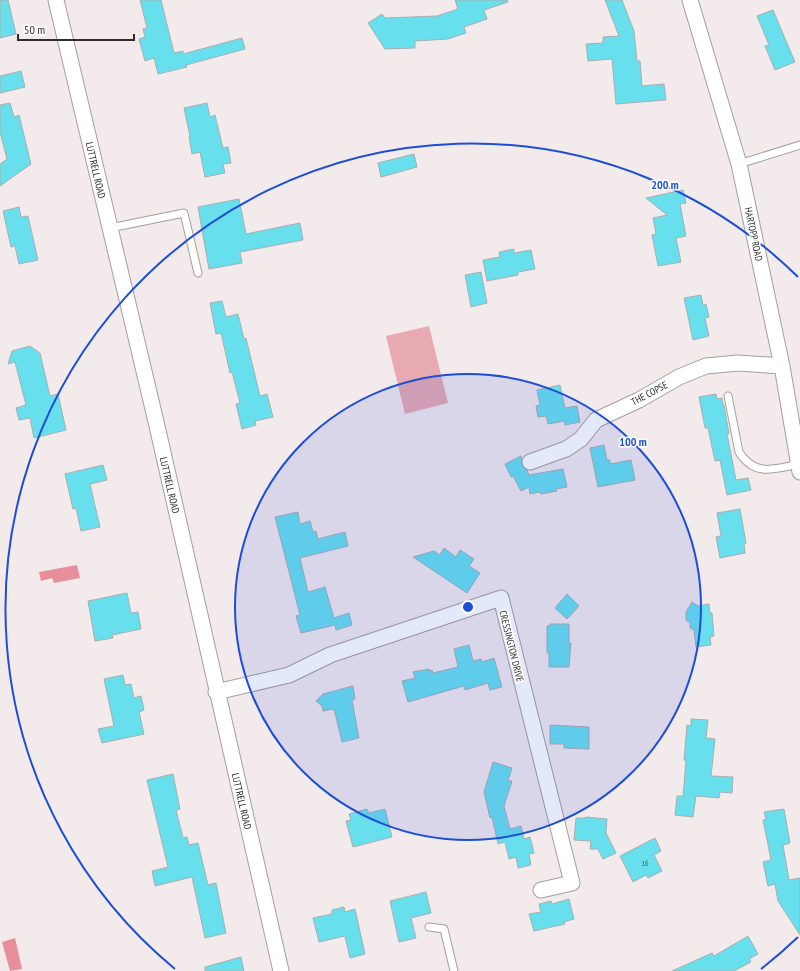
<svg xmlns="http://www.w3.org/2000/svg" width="800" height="971" font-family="'PT Sans Narrow',sans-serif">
  <rect width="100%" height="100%" fill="#f2eaeb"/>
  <path fill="#e8aab1" d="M429,326L448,403L405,414L386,336Z"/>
  <path fill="#e78e9a" d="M77,565L80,578L54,583L52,578L41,581L39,572Z
    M15,938L22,969L10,971L2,942Z"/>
  <path fill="#67dfed" stroke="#a8afb0" d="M0,0H8L16,34L0,38Z
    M140,0H161L174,53L183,51V54L242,38L245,49L186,65L187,67L158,74L154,58L145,61L139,39L145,37L143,29L147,28Z
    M455,0H507L508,2L484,10L487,19L464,27L466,33L448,39L415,41V48L385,49L368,23L382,14L385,18L437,16L458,9Z
    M605,0H622L634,31L637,61H640L642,86L664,84L666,100L616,104L612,59L588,61L586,44L603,43V37L619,36Z
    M773,10L795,62L775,70L765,46L769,45L757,16Z
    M21,71L25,87L0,93V76Z
    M10,103L14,117L19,115L31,164L0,186V164L7,159L0,132V105Z
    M207,103L210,117L215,115L223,148L228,147L231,163L223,164L225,173L205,177L200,152L192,154L189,137L190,136L184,108Z
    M414,154L417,167L381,177L378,163Z
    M683,190L686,203L680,204L686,236L676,238L681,262L658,266L652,235L656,234L653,218L667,215L646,198Z
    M239,199L246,234L300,223L303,240L240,252L242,263L209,269L198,207Z
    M19,207L21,217L28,216L38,260L19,264L15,246L11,247L3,211Z
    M514,249V253L531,250L535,269L518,272V275L487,281L483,260L500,257L499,252Z
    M481,272L487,303L471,307L465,275Z
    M701,295L703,305L706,304L709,317L705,318L709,336L693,340L684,298Z
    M222,301L226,317L238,314L244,339L246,338L260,396L267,394L273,417L255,421L256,425L242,429L236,404L240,403L232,372L230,373L221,333L216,334L210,303Z
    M30,346L40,353L50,396L58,394L66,430L34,438L30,418L19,420L16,408L26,405L15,362L8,364L12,351Z
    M560,385L565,408L577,406L580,422L565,425V421L548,424L546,416L538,417L536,406L540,405L537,390Z
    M716,394L717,399L722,398L723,405H724L729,434H727L736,480L748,478L751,490L727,495L720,460L715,461L708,428H705L699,397Z
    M604,445L607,460H610V464L631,460L635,480L598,487L590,448Z
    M521,456L522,465L527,470L529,475L563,469L567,487L556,489L557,491L541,494L540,492L530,494L529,487L521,491L513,476L511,477L505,464Z
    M103,465L107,480L90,484L100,527L81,531L76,508L73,509L65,474Z
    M740,509L746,543L744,544L745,553L720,558L716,537L721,536L717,513Z
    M298,512L300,524L310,521L313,532L316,531L318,539L345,532L348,546L300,558L308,592L325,587L334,618L349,613L352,625L336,630L335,625L301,633L296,616L300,615L275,517Z
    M444,548L456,557L460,550L474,559L469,566L480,573L467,593L413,557L434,551L440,555Z
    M127,593L131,613L138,612L141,629L112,635L113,638L95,641L88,601Z
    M567,594L579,606L567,619L555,608Z
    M692,602L698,606L709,604L710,613H712L714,636L710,637L711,645L696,647L694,630L690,628V623L686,620V612Z
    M550,624H569V644L571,643L569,667H549V653H547V626H550Z
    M469,645L473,661L481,659L482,662L494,658L502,687L490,690L488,683L465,690L464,686L408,702L402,681L415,678L413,672L429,669V671L432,670L433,673L458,667L454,649Z
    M123,675L125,685L131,684L134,698L141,696L144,710L139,712L144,734L102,743L98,729L114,726L104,679Z
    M353,686L355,699L352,700L359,738L342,742L334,709L323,711L322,706L316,701L323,694Z
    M691,719L708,720L706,738L715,739L711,776L733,777L732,793L720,792L719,798L696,796L693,817L675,815L677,796H683L686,761L684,760L687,725L691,726Z
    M550,725L589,727V749L564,748V744H550Z
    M493,762L512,768L508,781H512L504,806L510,829L521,826L524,839L530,837L534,853L529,854L531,865L518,868L516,857L509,859L505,842L498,844L492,817L490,818L484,792Z
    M173,774L180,809L176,810L183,838L187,837L189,845L198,843L208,885L216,883L226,933L205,938L192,877L155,886L152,871L168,867L147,780Z
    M367,809L369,813L385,809L392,837L353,847L346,821L351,820L349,814Z
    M784,809L790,843L783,845L789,880L800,878V935L778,901L775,884L768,886L763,862L771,860L763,820L766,819L764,812Z
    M586,817L607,819L606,833L616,853L603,859L598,849H590L591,841L574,840L576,818H586Z
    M655,838L661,851L654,855L662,871L648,878L646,875L633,882L620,856Z
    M426,892L431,913L411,918L416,938L399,942L390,901Z
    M569,899L574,919L564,922L565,924L534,931L529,914L541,912L539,904L551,901L552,904Z
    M344,907L345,912L355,909L365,954L350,958L345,936L319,942L313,918L332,914V910Z
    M748,936L758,954L749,959L751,962L734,971H672L712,953L714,956Z
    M241,957L244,971H205V967Z"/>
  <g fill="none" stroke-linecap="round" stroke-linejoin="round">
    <g stroke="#a59e9f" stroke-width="9">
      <path id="service" d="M739,164L800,145
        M110,228L184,213L198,273
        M728,396L739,452C755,477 774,469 799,464
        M429,927L444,929L454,971"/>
    </g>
    <g stroke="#a59e9f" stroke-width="17">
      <path id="minor" d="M56,0L157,426L281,971
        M690,0L739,164L782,366L800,472
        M530,462L566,449L581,439L596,420L639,400L679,377L706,366L738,363L782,366
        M216,692L289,675L330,655L501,598L572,883L541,890"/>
    </g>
    <use href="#service" stroke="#fff" stroke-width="7"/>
    <use href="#minor" stroke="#fff" stroke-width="15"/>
  </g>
  <circle cx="468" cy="607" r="233" fill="#1d4ed8" fill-opacity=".12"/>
  <g fill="none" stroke="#1d4ed8" stroke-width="2">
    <circle cx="468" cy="607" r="233"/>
    <path d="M798 937A466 466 0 0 1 761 969M175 969A466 466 0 1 1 798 277"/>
  </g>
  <g text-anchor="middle" stroke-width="3" stroke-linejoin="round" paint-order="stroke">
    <g font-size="8" fill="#3d595c">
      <text x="645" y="866">16</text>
    </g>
    <g font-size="10" fill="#2f2c2c" stroke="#fff">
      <text transform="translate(96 170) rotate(77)" y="4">LUTTRELL ROAD</text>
      <text transform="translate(754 234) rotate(78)" y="4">HARTOPP ROAD</text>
      <text transform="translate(649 393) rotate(-28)" y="4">THE COPSE</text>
      <text transform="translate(170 485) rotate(77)" y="4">LUTTRELL ROAD</text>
      <text transform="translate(512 646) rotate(76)" y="4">CRESSINGTON DRIVE</text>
      <text transform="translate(242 801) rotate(77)" y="4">LUTTRELL ROAD</text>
    </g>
  </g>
  <circle cx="468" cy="607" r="6" fill="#1d4ed8" stroke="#fff" stroke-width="2"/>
  <g font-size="12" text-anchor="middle" font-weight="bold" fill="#1d4ed8" stroke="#fff" stroke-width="3" stroke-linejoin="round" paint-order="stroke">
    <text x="665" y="189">200 m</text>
    <text x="633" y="446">100 m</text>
  </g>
  <path d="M18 34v6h116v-6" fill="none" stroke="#2f2c2c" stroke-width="2"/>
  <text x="24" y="34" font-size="12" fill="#2f2c2c" stroke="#ffffff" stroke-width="3" paint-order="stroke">50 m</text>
</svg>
